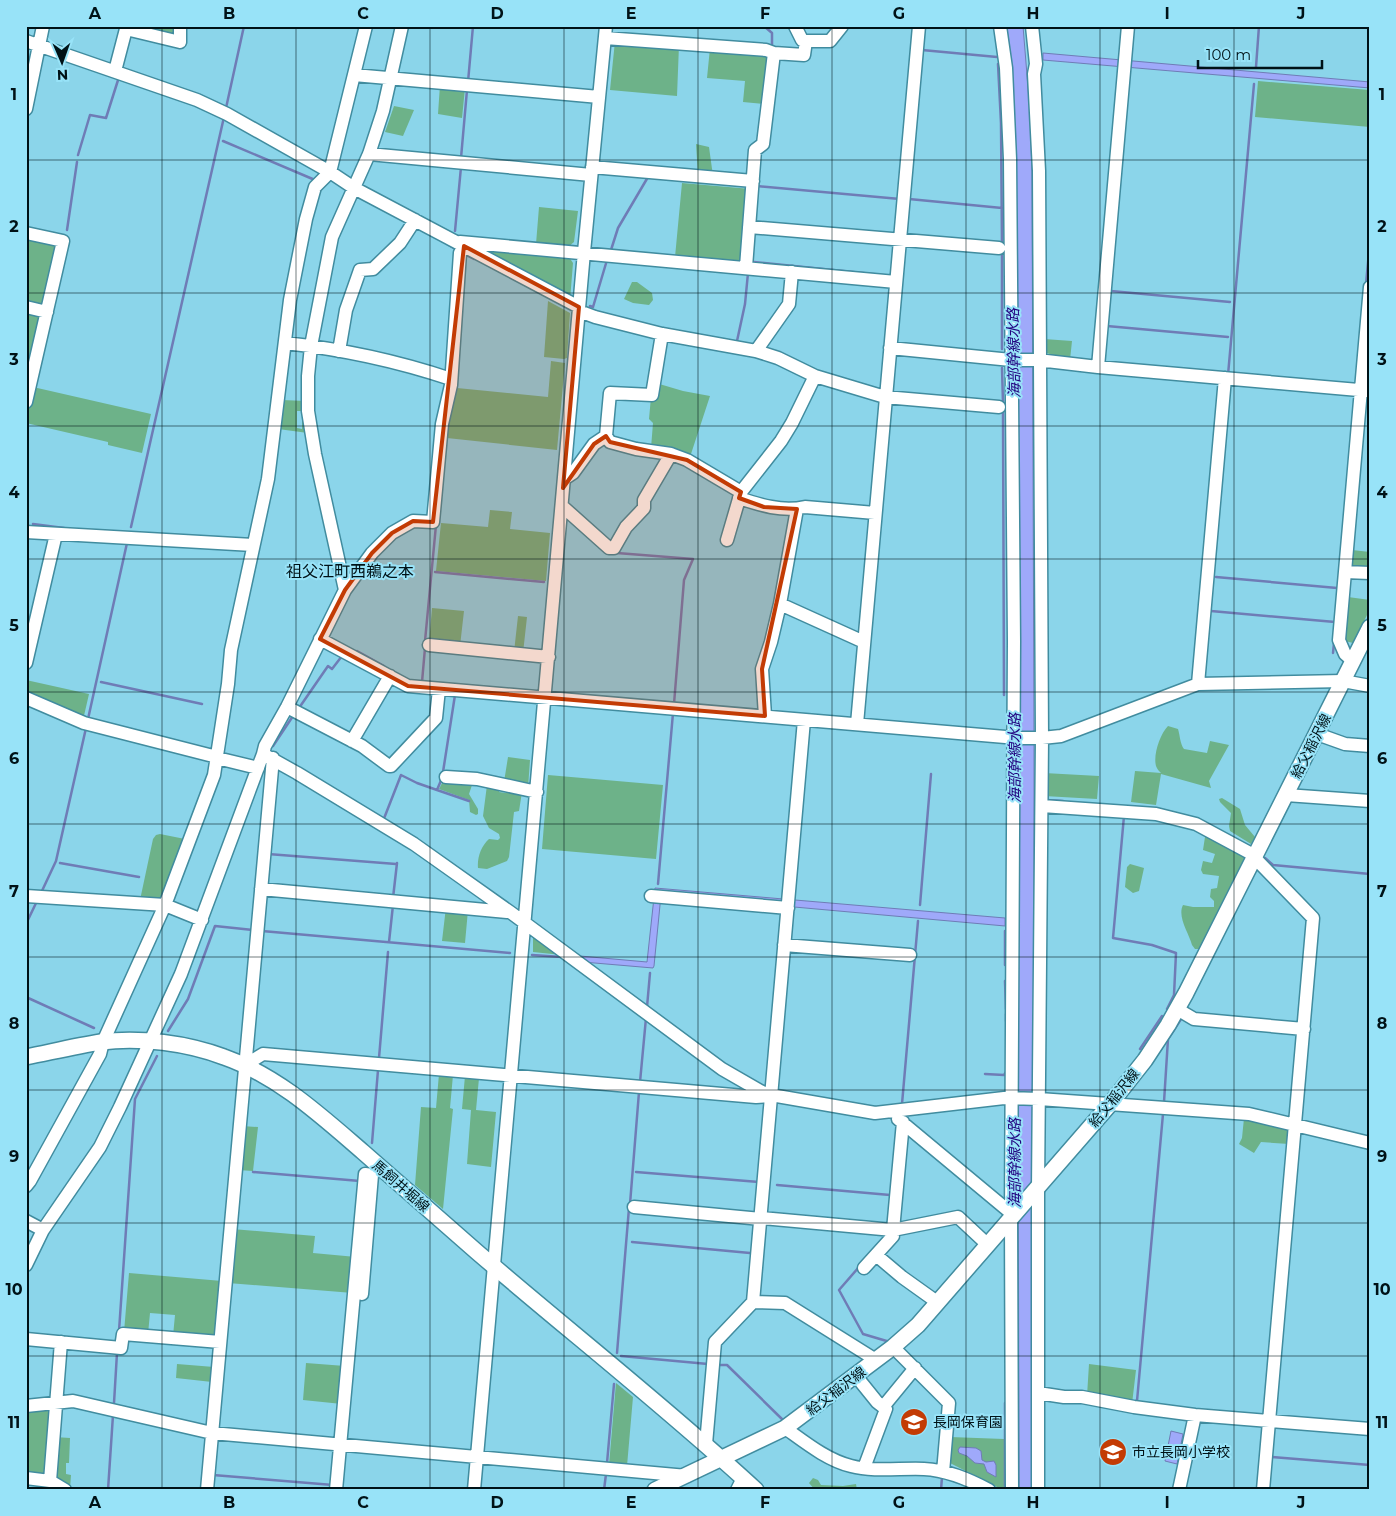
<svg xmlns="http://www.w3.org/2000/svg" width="1396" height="1516" font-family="Montserrat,'Noto Sans JP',sans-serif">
  <rect width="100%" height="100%" fill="#8bd5ea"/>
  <path fill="#6db289" d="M128,26H177V36Z
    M615,41L679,45L677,96L610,90Z
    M710,48L770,53L765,104L743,102L745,81L707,78Z
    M1258,81L1370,90V127L1255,117Z
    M440,85L465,88L462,118L438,114Z
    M394,106L414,110L403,136L385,132Z
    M696,144L709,147L713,176L698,175Z
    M682,183L751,189L744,263L675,257Z
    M539,207L578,211L574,242L568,247L536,244Z
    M26,236L57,243L45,308L26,305Z
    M492,246L567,254L573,263L570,300L492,259Z
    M632,282H637L652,293L653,300L649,305L633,303L624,299Z
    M548,301L570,313L567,358L564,359L544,357Z
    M26,309L41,313L26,386Z
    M1044,339L1072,341L1070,360L1043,352Z
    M551,361L565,363L557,450L447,438L451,409L457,388L548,397Z
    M656,383L683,391L710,396L690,457L651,448L653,423L649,419L651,397Z
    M33,387L151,414L142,453L108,445V442L26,423V415Z
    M282,400L305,401L306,411H297V428L302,429V420H306L308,433L278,429Z
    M490,510L512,512L510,529L550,533L546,581L436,571L441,523L488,527Z
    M1352,550L1370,552V572L1350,570Z
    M1348,597L1370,600V609L1353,643L1345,641Z
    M432,608L464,611L460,646L429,643Z
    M518,616L527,617L523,653L514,652Z
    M26,680L89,694L83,720L26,696Z
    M1168,726L1178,729C1180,735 1180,744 1184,749L1207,753L1210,741L1229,745L1209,781L1211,788L1161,774L1156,805L1131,802L1135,771L1161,773C1159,771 1157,769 1156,766C1153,755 1160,734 1168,726Z
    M508,757L530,760L528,788L504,782Z
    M1044,773L1099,776L1097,799L1044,796Z
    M548,775L663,785L656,859L542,849Z
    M443,781L472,785L469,794L478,809V814L476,815L470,812L469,800L439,789Z
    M487,785L501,786L499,792L506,793L508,788L522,792L519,811L514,812L509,857L507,861L487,869L478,868C477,858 481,846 489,839L498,840L500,838L499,834L489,828L483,816Z
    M1222,798L1240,809L1245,825L1255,837L1251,844L1230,831L1229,826L1231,813L1220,802L1219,799Z
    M160,834L185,839L163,900H140L153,839L156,835Z
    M1207,835L1244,854L1246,859L1199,949H1195L1192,945C1189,933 1177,917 1183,905L1193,907H1214V901L1210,897L1211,889L1217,888L1219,876L1203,874L1201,870L1203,861L1212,863L1215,854L1203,850L1205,837Z
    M1130,864L1144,868L1139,891L1133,893L1125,887L1127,867Z
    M446,907L468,910L465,943L442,941Z
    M533,931L562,955L533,952Z
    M439,1074L453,1075L450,1108L453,1109L443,1209L415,1185L421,1107L436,1108Z
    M465,1076L479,1078L476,1110L496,1112L491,1167L467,1164L471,1110L462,1109Z
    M1244,1118L1289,1128V1144L1261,1142L1254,1153L1239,1144L1242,1138Z
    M242,1126L258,1127L253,1171L238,1170Z
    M232,1229L315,1236L313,1253L356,1257L353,1293L228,1283Z
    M129,1273L222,1281L217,1340L173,1336L175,1315L150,1313L148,1334L124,1332Z
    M306,1363L345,1366L342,1404L303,1400Z
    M177,1364L214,1367L212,1382L176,1378Z
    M1089,1364L1136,1370L1132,1404L1087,1396Z
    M616,1383L633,1397L627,1466L609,1465Z
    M54,1406L49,1477L26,1476V1409Z
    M55,1437L70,1438L69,1463H66V1474L71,1475L70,1489L56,1480Z
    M950,1437L1004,1439L1005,1487L1001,1489L948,1462Z
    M813,1478L818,1480L821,1485L843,1486L856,1484L857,1490H815L809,1483Z"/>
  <path fill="#9fa9fa" stroke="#6f7cb6" d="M1007,26H1023L1030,112L1032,172L1034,740V1490H1019L1016,162L1014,115Z
    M1043,53L1370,82V88L1043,60Z
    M655,888L1005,918V926L661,895L654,966L653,968L583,962L580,956L647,962Z
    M1171,1431L1183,1434L1177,1464L1165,1461Z
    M960,1447L976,1448L981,1451L982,1460L986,1462L994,1461L996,1465V1477L987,1472L984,1464L975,1463L967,1456L959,1453L958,1450Z"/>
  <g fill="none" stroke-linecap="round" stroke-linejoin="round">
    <path stroke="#6f7cb6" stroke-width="2.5" d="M764,26L772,33V48
      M922,50L997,57
      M998,64L1001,123L1002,245
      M1256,67L1259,26
      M468,82L473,26
      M226,108L244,26
      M223,141L315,180
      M78,155L90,115L106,118L119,77
      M461,158L467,90
      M757,186L900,199
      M909,199L1002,208
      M67,230L77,162
      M455,231L461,167
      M447,244L457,250
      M611,250L618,228L648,177
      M464,254L474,259
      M754,262L892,276
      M1366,284L1370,241
      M1111,291L1230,302
      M590,306L593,307L607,260
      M1107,326L1228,337
      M737,341L745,304L748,273
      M1002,349V252
      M1002,368L1003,403
      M1228,375L1254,84
      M1003,409L1004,695
      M33,524L64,528
      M131,527L224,117
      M617,553L693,559L684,580L674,704
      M435,572L544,582
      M1216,577L1337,588
      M1211,611L1335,622
      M425,641L436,525
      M357,651L384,666
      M1333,653L1334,643
      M101,682L202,704
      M424,682H422L425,648
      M299,708L328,666L332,669L342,656
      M88,719L127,543
      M273,746L293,716
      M443,772L455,695
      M437,790L469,801
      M1046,800L1063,801
      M1124,816L1113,938L1152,945L1176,953L1174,995L1167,1009
      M383,821L401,775L417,783L437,790L442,778
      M268,854L396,864
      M1265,858L1273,865L1370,874
      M60,863L139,877
      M658,884L673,713
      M41,893L56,861L86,728
      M393,898L397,863
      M920,905L931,774
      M26,924L37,901
      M262,931L510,953
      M1005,931V965
      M389,942L393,905
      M532,955L562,957
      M1005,981L1006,1009
      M26,997L94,1028
      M647,1007L650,973
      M1006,1014V1021
      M168,1031L188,999L215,926L253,930
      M1140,1049L1162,1016
      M379,1058L388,952
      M985,1074L1004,1075L1006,1072
      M640,1082L646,1018
      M1164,1102L1168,1039L1183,1016
      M902,1104L918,921
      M372,1143L378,1070
      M253,1172L360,1181
      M636,1172L759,1182
      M777,1185L890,1195
      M630,1204L639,1092
      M632,1242L750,1253
      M859,1267L839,1290L863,1334L890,1342
      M119,1331L135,1099L157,1056
      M617,1353L629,1208
      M621,1356L708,1364
      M718,1365H727L785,1422
      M1139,1402L1137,1401L1163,1114
      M114,1403L117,1353
      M1005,1403V1486
      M1272,1457L1370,1465
      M607,1463L614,1384
      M213,1475L333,1485
      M108,1490L113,1415
      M604,1490L606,1474
      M941,1490L942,1477"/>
    <g stroke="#418c9f" stroke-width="15">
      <path id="minor" d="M795,26L802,40L806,41H830L842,26
        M1000,26L1006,68L1010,159L1014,641L1011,1218L1012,1490
        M1032,26L1036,64L1034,74L1039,171L1042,738L1038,1189V1490
        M605,38L766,50L774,53L763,144L755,150L746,267
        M26,41L197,100L227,114L330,172L354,188L579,307
        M774,53L804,55L806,41
        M115,71L126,29L180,42V26
        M354,75L599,97
        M26,109L43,26
        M369,154L591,175
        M592,167L753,181
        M749,227L999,248
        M26,233L63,241L26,402
        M460,242L896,282
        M26,307L47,312
        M579,311L595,317L662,334L756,351L778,358L815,376L885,397L999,407
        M662,334L652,395L610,393L606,436L610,442L636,449L671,454L687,460L741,492
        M285,343C341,349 397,361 451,379
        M890,348L1011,360H1038L1098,367L1370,391
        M339,351L346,310L360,270L373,269L400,243L415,220
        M756,351L789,304L792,272
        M1098,367L1128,26
        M564,479L573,473L594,444L606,436
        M739,498C760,505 782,512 805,507L875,513
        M562,506L609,548H614L626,527L644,508V500L671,454
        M26,532L253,545
        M727,540L741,492L781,441L792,423L815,376
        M1345,572L1370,573
        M345,590L315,454L308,411V376L311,346L332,237L369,154L383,111L402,26
        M780,604L864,642
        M320,639L408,686L1017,738H1042L1061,736L1198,684L1343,681L1370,686
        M429,645L549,657
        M1353,661L1345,654L1339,640L1370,287
        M26,663L56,534
        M1198,684L1225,378
        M26,698L84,723L217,757
        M287,707L362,746L389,766H391L436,718L439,689
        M765,716L762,669L771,642L780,604L797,509
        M857,724L919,26
        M1317,734L1345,744L1370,746
        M352,741L390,676
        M263,754L297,773L414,844L510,912L722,1069L762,1092L771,1095L875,1113L1004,1098L1039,1099L1249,1114L1370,1143
        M217,758L258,768
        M446,777L477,779L537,792
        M1286,795L1370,801
        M1042,806L1156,814L1196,824L1250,853L1313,918L1263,1490
        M261,889L507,912
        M26,896L165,905L202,920
        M651,896L788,908
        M784,945L910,955
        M1177,1009L1194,1019L1304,1029
        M250,1068L255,1059L263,1054L756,1097L769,1096
        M898,1119L1011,1213
        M26,1186L30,1181L100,1054L103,1042L165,905L214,775L228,684L231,650L268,479L290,300L306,219L315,187L330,172L366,26
        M634,1207L761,1219
        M761,1218L893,1230L903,1122
        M26,1221L43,1230
        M876,1255L902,1277L937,1302
        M26,1265L43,1230L100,1147L120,1107L181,974L263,754L265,746L287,707L345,590L372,553L392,533L413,521L433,522L442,424L451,385L460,253L464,246
        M864,1268L893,1236V1230L958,1217L988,1245
        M753,1302L785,1303L876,1360
        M26,1339L121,1348L123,1334L220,1342
        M893,1347L949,1403L943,1472
        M856,1376L877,1402L886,1409L864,1468
        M1038,1393L1064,1397H1082L1134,1407L1195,1415L1370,1429
        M26,1406L73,1401L212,1433L687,1476
        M883,1407L915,1368
        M785,1428C806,1443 827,1460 851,1466C874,1472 900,1468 924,1469C947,1470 968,1479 989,1490
        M706,1444L715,1342L753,1302L804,720
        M26,1478L50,1481L65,1490
        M50,1481L61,1342
        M207,1490L273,758
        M336,1490L365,1174L372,1175L362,1294
        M474,1490L584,252L606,26
        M737,1490L743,1478
        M1179,1490L1195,1415"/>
    </g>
    <g stroke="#418c9f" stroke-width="18">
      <path id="major" d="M26,1057C51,1052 76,1046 101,1042C140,1037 187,1043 224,1057C278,1076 320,1115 363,1152C401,1185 439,1219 477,1252C570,1332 666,1407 756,1490
        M655,1490L785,1428L893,1347L918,1325L1111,1103L1145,1060L1168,1025L1186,993L1370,627"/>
    </g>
    <use href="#minor" stroke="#fff" stroke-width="12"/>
    <use href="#major" stroke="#fff" stroke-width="15"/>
  </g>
  <path fill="#c33b04" fill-opacity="0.2" stroke="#c33b04" stroke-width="4" stroke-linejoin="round" d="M464,246L579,307L563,488L594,444L606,436L610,442L687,460L741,492L739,498L764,507L797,509L762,669L765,716L408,686L320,639L345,590L372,553L392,533L413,521L433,522Z"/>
  <path fill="none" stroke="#001217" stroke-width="1" stroke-opacity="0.55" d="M162,26V1490M296,26V1490M430,26V1490M564,26V1490M698,26V1490M832,26V1490M966,26V1490M1100,26V1490M1234,26V1490M26,160H1370M26,293H1370M26,426H1370M26,559H1370M26,692H1370M26,824H1370M26,957H1370M26,1090H1370M26,1223H1370M26,1356H1370"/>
  <defs>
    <g id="school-disc" transform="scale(1.4375)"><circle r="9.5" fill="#c33b04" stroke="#98e3f8"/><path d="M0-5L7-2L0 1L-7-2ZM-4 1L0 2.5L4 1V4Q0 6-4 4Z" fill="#fff"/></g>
  </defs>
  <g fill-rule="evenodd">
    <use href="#school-disc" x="914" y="1422"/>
    <use href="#school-disc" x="1113" y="1452"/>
  </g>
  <g text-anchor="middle" stroke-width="4" stroke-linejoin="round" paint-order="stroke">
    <g font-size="14" fill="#001217" stroke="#98e3f8">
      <text transform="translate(1311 746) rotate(-63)" y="5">給父稲沢線</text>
      <text transform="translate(1114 1098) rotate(-51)" y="5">給父稲沢線</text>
      <text transform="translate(401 1186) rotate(41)" y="5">馬飼井堀線</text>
      <text transform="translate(836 1391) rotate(-37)" y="5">給父稲沢線</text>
    </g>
    <g font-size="14" fill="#001217" stroke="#98e3f8" text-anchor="start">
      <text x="933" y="1427">長岡保育園</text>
      <text x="1132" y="1457">市立長岡小学校</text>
    </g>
    <g font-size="15" font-style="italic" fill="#22027f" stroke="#98e3f8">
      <text transform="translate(1014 353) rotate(-91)" y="5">海部幹線水路</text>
      <text transform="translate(1015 758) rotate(-90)" y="5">海部幹線水路</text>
      <text transform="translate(1015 1163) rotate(-90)" y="5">海部幹線水路</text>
    </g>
    <g font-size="16" fill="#001217" stroke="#98e3f8">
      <text x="350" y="577">祖父江町西鵜之本</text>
    </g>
  </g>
  <rect width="1396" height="1516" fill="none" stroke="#98e3f8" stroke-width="55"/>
  <g transform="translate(62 62) rotate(178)" stroke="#98e3f8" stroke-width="4" paint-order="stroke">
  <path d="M0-4L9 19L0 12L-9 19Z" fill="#001217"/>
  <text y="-8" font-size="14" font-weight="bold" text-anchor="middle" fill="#001217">N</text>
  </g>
  <path d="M1198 60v8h124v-8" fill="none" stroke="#001217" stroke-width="2.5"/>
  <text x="1206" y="60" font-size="15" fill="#001217" stroke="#98e3f8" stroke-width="4" paint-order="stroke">100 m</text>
  <rect x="28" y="28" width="1340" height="1460" fill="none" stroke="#001217" stroke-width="2"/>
  <g font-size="16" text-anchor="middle" font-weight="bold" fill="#001217">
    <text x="95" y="19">A</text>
    <text x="229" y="19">B</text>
    <text x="363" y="19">C</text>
    <text x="497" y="19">D</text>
    <text x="631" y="19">E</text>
    <text x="765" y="19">F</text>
    <text x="899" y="19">G</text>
    <text x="1033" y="19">H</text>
    <text x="1167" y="19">I</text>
    <text x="1301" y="19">J</text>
    <text x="14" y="100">1</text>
    <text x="1382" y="100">1</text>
    <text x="14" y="232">2</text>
    <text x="1382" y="232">2</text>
    <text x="14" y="365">3</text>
    <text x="1382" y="365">3</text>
    <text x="14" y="498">4</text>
    <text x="1382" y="498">4</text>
    <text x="14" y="631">5</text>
    <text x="1382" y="631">5</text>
    <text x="14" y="764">6</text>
    <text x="1382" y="764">6</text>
    <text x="14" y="897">7</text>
    <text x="1382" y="897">7</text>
    <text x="14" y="1029">8</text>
    <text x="1382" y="1029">8</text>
    <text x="14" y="1162">9</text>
    <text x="1382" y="1162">9</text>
    <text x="14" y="1295">10</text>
    <text x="1382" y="1295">10</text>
    <text x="14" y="1428">11</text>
    <text x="1382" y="1428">11</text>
    <text x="95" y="1508">A</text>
    <text x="229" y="1508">B</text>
    <text x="363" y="1508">C</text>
    <text x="497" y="1508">D</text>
    <text x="631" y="1508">E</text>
    <text x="765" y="1508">F</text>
    <text x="899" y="1508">G</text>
    <text x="1033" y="1508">H</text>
    <text x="1167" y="1508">I</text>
    <text x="1301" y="1508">J</text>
  </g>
</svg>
